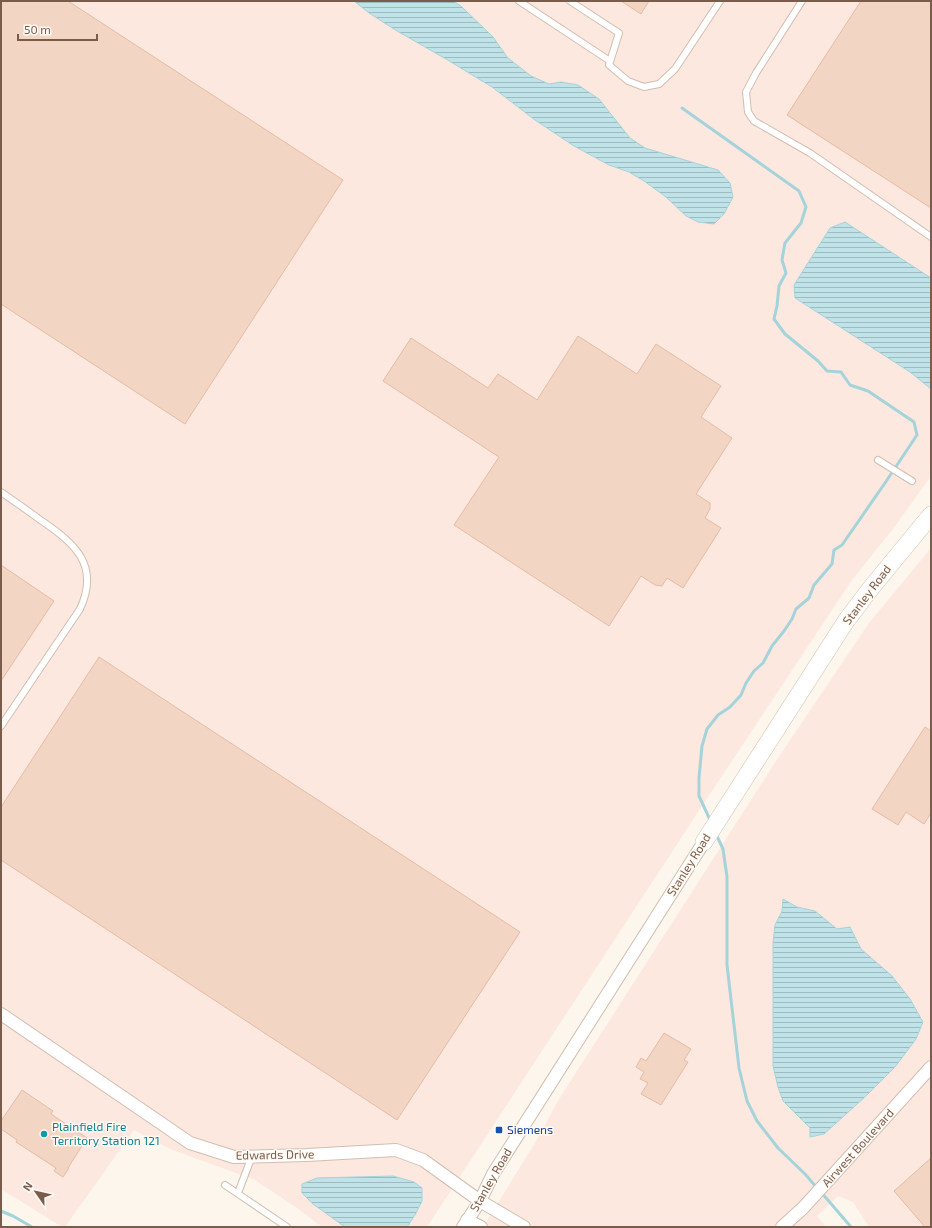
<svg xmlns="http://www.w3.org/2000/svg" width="932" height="1228" font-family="'Exo 2',sans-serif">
  <defs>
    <pattern id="water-rules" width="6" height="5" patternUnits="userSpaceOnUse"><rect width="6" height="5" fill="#bfe3e8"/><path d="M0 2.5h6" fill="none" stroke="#a0bbbe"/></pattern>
  </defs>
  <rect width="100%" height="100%" fill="#fdf6ec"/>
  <path fill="#fde8e0" d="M1,1H931V476L893,529L852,580L702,806L427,1227H322L297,1208L255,1180L170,1149L134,1130L65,1227H62L1,1189Z
    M931,548V1227H869L853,1202L838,1196L817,1216L826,1227H483L535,1143L559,1099L778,758L869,623Z"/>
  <path fill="url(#water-rules)" stroke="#a5d3da" d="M354,1H454L462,7L493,37L508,58L531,76L549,84L561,82L578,85L599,99L630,138L645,148L718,170L730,183L733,197L724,214L714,224L698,222L686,216L666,197L644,181L629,172L609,165L574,146L535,120L492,87L446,59L397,31L369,13Z
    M845,222L931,278V389L910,372L795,298L794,285L830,228Z
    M783,899L797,907L815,911L837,929L850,927L861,949L892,976L910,999L923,1022L916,1039L895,1067L866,1096L824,1134L810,1137V1128L783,1101L778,1087L773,1066V943L775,925L782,911Z
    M393,1176L414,1182L422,1188V1201L415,1215L407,1227H345L313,1204L302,1193V1184L317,1178Z"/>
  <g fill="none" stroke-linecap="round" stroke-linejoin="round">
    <path stroke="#a5d3da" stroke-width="3" d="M682,108L799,191L806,207L801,223L785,243L782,260L786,273L779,286L777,306L774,319L785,334L818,361L827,371L841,372L850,385L868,391L914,422L917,435L885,483L842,545L834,550L832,564L814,585L809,598L796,609L792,619L784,631L772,646L763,663L754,671L746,683L741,695L730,707L718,715L707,729L702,746L699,778V796L711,822
      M716,834L723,849L727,877V965L739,1068L747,1101L757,1121L778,1148L805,1174L817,1188
      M821,1192L851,1227
      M1,1211L13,1216L32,1227"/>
  </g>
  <path fill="#f3d5c3" stroke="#e6bba3" d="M1,1H68L343,180L185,424L1,304Z
    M621,1H649L641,14Z
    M861,1H931V208L787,115Z
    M578,336L637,374L656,344L721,386L701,417L732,438L696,494L710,503V509L705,518L721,528L683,588L667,578L662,586L655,585L641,576L609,626L454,525L499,457L383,381L411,338L488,388L498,374L537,400Z
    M1,565L54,601L1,681Z
    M99,657L520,932L397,1120L1,860V807Z
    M925,727L931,731V813L924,824L906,812L898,825L872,809Z
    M664,1033L691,1049L684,1060L688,1062L661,1105L641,1094L648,1083L640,1079L644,1072L636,1067L641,1058L646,1061Z
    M22,1090L53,1111L51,1114L87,1138L68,1168H69L63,1177L54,1171L56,1168L16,1142L17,1140L1,1129V1121Z
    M931,1158V1227H925L894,1191Z"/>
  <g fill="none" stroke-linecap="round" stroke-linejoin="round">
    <g stroke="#d1beb0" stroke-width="8">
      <path id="lane" d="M519,1L610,61
        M570,1L619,33L609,65L628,81L644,87L659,84L675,69L720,1
        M802,1L756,73L746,92L748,112L754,121L810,153L931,237
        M878,460L912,481
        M1,492C14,501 27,510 39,519C73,542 101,564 80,609L1,726
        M225,1185L287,1227
        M238,1193L252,1156"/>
    </g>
    <g stroke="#d1beb0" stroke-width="14">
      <path id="street" d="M1,1014L190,1143L234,1157L307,1155L396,1150L423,1160L480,1201L524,1227
        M467,1220L481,1227
        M463,1227L480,1201L493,1174L704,842
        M782,1227L803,1208L931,1067"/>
    </g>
    <g stroke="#d6c0b0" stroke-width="18">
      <path id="secondary" d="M704,842L846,621L871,588L931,515"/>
    </g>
    <use href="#lane" stroke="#fff" stroke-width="6"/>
    <use href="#street" stroke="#fff" stroke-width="12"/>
    <use href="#secondary" stroke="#fff" stroke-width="17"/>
  </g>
  <rect fill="#1a4fb4" stroke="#fffaf3" stroke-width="1.5" x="495" y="1126" width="8" height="8" rx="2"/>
  <circle fill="#0f9aa8" stroke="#fffaf3" stroke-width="1.5" cx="44" cy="1134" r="4"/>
  <g text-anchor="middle" stroke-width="3" stroke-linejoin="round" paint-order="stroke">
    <g font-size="12" fill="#7a5c4d" stroke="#fffaf3">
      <text transform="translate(867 595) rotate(-53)" y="4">Stanley Road</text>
      <text transform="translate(689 865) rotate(-58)" y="4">Stanley Road</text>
      <text transform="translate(858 1148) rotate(-48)" y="4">Airwest Boulevard</text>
      <text transform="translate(275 1155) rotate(-1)" y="4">Edwards Drive</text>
      <text transform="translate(491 1180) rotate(-60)" y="4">Stanley Road</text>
    </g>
    <g font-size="12" fill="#0d838f" stroke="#fffaf3" text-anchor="start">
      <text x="52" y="1131">Plainfield Fire<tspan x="52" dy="14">Territory Station 121</tspan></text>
    </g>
    <g font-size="12" fill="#164399" stroke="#fffaf3" text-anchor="start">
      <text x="507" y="1134">Siemens</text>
    </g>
  </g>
  <rect width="932" height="1228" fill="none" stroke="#7a5c4d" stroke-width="4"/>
  <g transform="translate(36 1192) rotate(304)" stroke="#fffaf3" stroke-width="3" paint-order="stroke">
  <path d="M0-3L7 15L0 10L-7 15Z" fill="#7a5c4d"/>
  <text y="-6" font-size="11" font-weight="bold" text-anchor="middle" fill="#7a5c4d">N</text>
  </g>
  <path d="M18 34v6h79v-6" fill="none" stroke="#7a5c4d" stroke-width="2"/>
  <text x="24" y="34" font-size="12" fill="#7a5c4d" stroke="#fffaf3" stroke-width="3" paint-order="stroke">50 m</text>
</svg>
